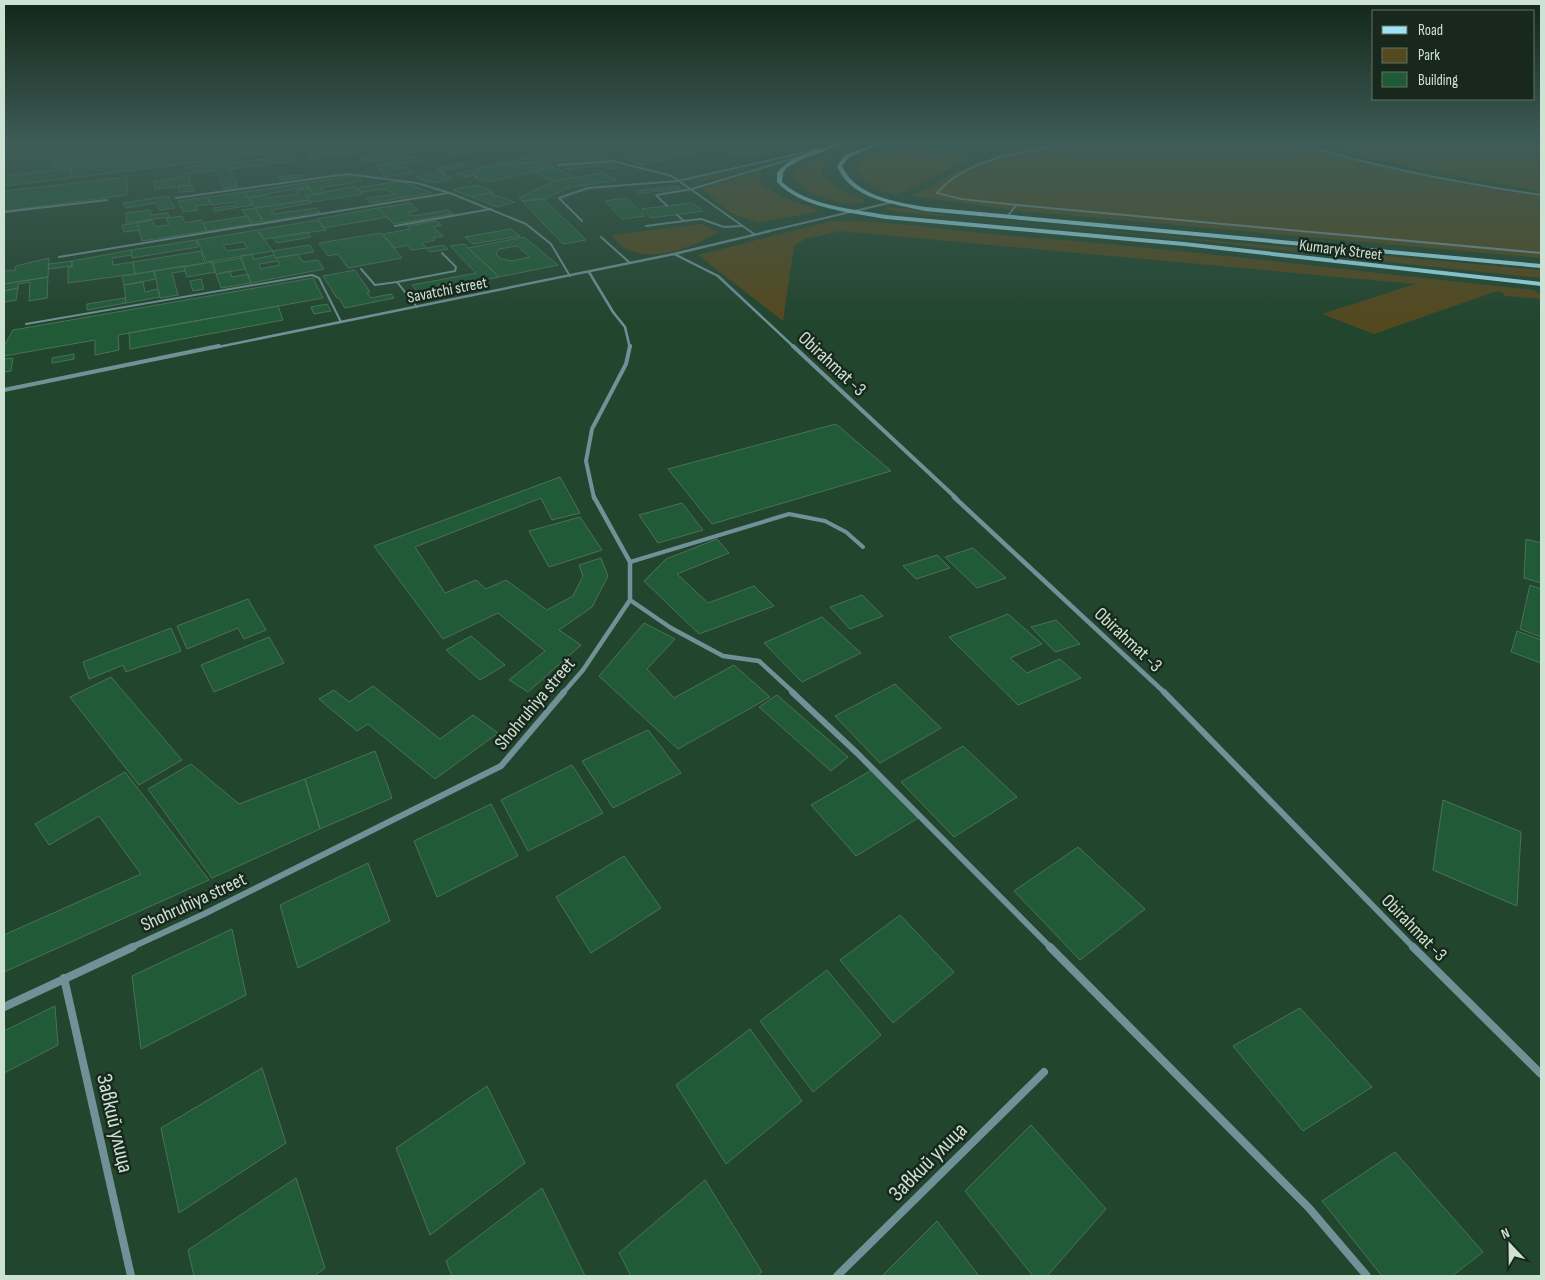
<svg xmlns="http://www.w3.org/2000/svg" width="1545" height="1280" font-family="'Sofia Sans Condensed',sans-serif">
  <rect width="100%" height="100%" fill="#22452e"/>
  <path fill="#214d31" d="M4,143H60L62,152L74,151L70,164V178L4,186Z"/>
  <path fill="#54481e" d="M1084,143H1290L1338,157L1446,181L1541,197V258L1011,210L911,196L933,186L950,174L1012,149L1031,144L1049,149Z
    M1313,143H1541V191L1411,168Z
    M911,147L973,158L896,195C879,190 859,185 857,165L865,157L895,153Z
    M844,149C839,152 831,154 827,159C808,179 850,194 863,199L865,202C845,208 806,195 793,179L795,171L810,161Z
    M779,159L695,184L693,182L697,179Z
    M762,170L760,180C775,199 799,201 820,211L758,223L729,212L704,190L703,188Z
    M887,207H895L955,217L1541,270V278L1341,257L1177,238L900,212L885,209Z
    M832,221C893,220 952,231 1012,236C1187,249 1360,272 1534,290L1541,295V299L1505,296L1502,292L1497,291L1374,334L1322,314L1415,284L840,231L805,239L794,246L783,321L698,255Z
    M702,224L719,232C692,247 656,263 626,249C620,246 616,240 612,235Z"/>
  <path fill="#205a37" stroke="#4c7157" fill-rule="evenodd" d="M60,143H116V146L61,152Z
    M220,143H228L229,145L246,143H352L70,178L74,151L115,146V149L153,145V148L192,144L193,146Z
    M701,143H777L790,147L743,157Z
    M912,143H927L973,152L963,156L916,148L922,145Z
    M700,145L713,149L669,158L656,154Z
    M438,146L441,148L400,154L406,158L414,157L420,161L403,163H399L385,154Z
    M476,146V152L445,154L446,148Z
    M620,146L628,149L607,151L603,147Z
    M581,147L586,152L601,151L607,158L581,161L572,148Z
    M639,148L670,159L641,165L624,158L639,155L626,151Z
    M353,149L356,153L311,159L308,154Z
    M572,151L578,159L555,161L549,153Z
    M74,153L70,164L53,166L57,155Z
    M291,154L296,162L270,163L267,157Z
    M386,155L399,163L386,165L379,160L365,162L360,158Z
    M549,156L552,161L520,163L518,159Z
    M266,159L269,164L230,169L228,163Z
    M227,161L238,187L223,189L217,170L186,174L185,167Z
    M610,162L618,168L608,169L604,166L566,169L565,165Z
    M403,163L412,173L385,177L376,166Z
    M460,163L467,165L442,171L435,169Z
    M502,163L550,164L548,168L488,182L474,177H478L473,175L464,177L456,174Z
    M552,167L574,177L553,181L533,172Z
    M71,168L70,178L4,186V176Z
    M441,171L446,173L441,174L453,178L433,183L416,177Z
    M602,173L616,180L567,188L546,199L522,201L519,198L554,181Z
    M301,175L303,177L280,180L279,177Z
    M355,175L362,181L320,188L325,193L314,195L305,183Z
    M189,176L190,185L155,189L154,181Z
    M127,177V195L4,211V191Z
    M400,181L431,193L371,203L366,198L397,194L383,189L361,192L357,188Z
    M305,183L310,188L294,189L248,198L244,192Z
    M192,185L194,191L179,192L178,187Z
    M475,185L494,192L472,197L453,190Z
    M355,186L363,194L311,202L306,196Z
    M676,186L680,188L638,194L635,191Z
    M309,188L314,195L306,196L309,200L255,208L248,198L265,195L267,198L298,194L295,191Z
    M244,192L253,205L215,211L213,208L236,205L234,202L212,205L207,197Z
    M490,193L515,202L497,207L472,197Z
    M168,196L175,208L160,210L156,203L126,208L123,203Z
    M207,197L211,204L196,206L198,210L183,212L178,201Z
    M543,198L586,240L563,244L522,201Z
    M626,198L645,216L622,219L605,201Z
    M309,200L312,203L271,210L274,214L316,208L320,212L263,222L255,208Z
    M410,203L418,210L408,212L413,216L448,210L453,214L394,224L378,208Z
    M692,203L703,211L651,218L641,209Z
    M255,208L263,221L251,223L242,210Z
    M378,208L387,217L324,228L317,219Z
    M150,210L151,215L168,213L169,217L126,223V213Z
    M182,216L185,223L201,220L207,231L142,241L137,223L152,220L155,227L169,225L166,218Z
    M248,216L252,224L207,231L203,223Z
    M318,220L326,230L264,239L258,230Z
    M436,221L441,225L433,227L443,236L433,238L435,240L422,243L427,248L411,250L407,245L395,248L383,234L410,229L407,226Z
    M137,223L139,230L124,232L122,225Z
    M511,229L520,236L473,244L465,237Z
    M257,230L273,251L207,262L197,240ZM244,242L247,248L227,251L223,245Z
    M307,232L311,237L277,243L273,238Z
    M381,233L402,258L348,268L338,254L328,256L319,243Z
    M524,237L558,265L499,277L468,248ZM517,246L530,257L512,261L501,259L496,254L499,249Z
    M196,240L198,247L132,258L131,250Z
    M464,244L499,277L419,293L412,285L476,273L450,246Z
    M310,245L314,252L276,258L272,251Z
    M444,245L448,249L430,252L426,248Z
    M131,250L132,255L112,258L113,265L133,262L135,274L68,283V268L72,267V261Z
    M201,251L205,263L135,274L133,262Z
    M252,254L254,259L274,255L276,258L298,254L303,262L318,260L324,269L251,283L240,256ZM278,261L280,265L261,269L259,264Z
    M49,258L48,277L4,284V271L15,270L16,266Z
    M241,258L245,269L216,274L212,263Z
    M72,261V266L48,269L49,264Z
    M212,262L216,272L187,277L184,267Z
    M184,266L185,271L172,273L178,295L160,298L154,271Z
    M355,270L370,292H367L371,298L391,294L394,298L345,308L339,298H337L323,276Z
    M154,271L156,279L124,285L122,276Z
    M230,271L232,277L248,274L251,283L221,288L216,274Z
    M48,277L47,298L29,301L30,282L18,284V288L4,291V284Z
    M313,278L323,298L118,335L119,350L95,355V340L4,356V346L13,330Z
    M201,279L204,289L193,291L190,281Z
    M143,282L145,292L158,289L160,297L126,303L124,285Z
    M18,288L16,300L4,302V291Z
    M125,298L126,303L87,310V304Z
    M327,304L331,311L314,314L311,307Z
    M278,306L283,320L130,349L129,333Z
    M74,354V359L52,363V358Z
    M13,358L11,371L4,372V359Z
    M836,424L891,471L712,524L668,469Z
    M560,477L580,513L552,520L541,498L415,547L445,593L476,580L486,589L506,580L547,610L573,596L583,576L579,565L601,558L608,576L592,607L559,630L581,645L528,692L509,680L545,651L498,613L443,639L374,546Z
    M682,503L703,530L658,543L639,515Z
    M580,517L602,550L549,567L529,531Z
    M717,539L729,553L677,574L708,603L754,586L774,606L699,634L644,581L666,559Z
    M1526,539L1541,543V583L1524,578Z
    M973,548L1006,578L977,588L945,557Z
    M937,555L950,568L916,579L903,566Z
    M1530,585L1541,589V637L1520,629Z
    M862,595L883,616L850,629L830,607Z
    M248,599L266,630L244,639L238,628L187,649L177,626Z
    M1008,614L1042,644L1010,658L1027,673L1060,659L1081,678L1018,705L949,637Z
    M822,617L861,653L802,682L764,643Z
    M1056,620L1080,644L1055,652L1031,627Z
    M644,623L675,639L647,669L674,698L734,665L770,697L678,749L599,676Z
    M171,628L181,651L126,672L123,665L89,679L83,662Z
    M1517,631L1541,640V663L1511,652Z
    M471,636L505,665L480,680L446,650Z
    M269,637L284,663L214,692L201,665Z
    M111,677L182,760L139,785L70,697Z
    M895,684L941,728L880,763L835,716Z
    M373,686L440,739L473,715L498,733L435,779L368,724L357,731L319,699L334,690L349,702Z
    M777,695L848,757L831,771L759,707Z
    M648,730L681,773L613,808L582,761Z
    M963,746L1017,797L954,837L901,782Z
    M375,751L392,798L320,829L305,779Z
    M191,764L239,804L305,779L320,829L212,878L148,789Z
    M572,765L603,813L528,851L501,800Z
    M872,770L918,818L856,856L811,805Z
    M125,772L209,880L4,972V935L141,874L99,816L49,845L35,824Z
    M1443,800L1521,832L1517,906L1433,870Z
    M491,804L518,856L437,897L414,841Z
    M1078,847L1145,909L1080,960L1014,891Z
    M624,856L661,908L591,953L556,897Z
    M368,863L390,921L298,968L280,905Z
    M900,915L954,972L893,1023L840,960Z
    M232,929L246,995L141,1049L132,976Z
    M827,970L881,1035L813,1092L760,1021Z
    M55,1006L58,1045L4,1073V1031Z
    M1300,1008L1372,1087L1303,1131L1233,1046Z
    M750,1029L802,1101L726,1164L676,1085Z
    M262,1068L286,1143L179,1213L161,1128Z
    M487,1086L525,1163L430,1235L396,1148Z
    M1031,1125L1106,1209L1047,1276H1033L965,1191Z
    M1395,1152L1483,1252L1452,1276H1382L1322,1201Z
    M296,1178L325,1268L314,1276H194L188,1250Z
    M705,1180L762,1272L757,1276H631L619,1253Z
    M542,1188L585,1276H452L446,1261Z
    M937,1221L979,1276H882Z"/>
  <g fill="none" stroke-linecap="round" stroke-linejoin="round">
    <path stroke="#709198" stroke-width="2" d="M1078,143C1032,151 969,155 937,193L961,199L1016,205L1541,253
      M1295,143C1376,167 1458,183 1541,195
      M125,144L151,143
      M558,165L612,161L672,176L754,234
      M176,198L347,174L417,183L450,193L526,224L551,244L570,276
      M667,206L656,195L692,189L798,157
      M4,212L107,200
      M677,215L684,221L701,219L724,227L741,226
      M1007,217L1016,205
      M582,221L559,198L588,188L678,181L819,149
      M395,226L491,209
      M646,226L684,221
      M601,237L630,263
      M59,257L448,193
      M361,269L375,285L397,282
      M417,307L397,282L455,271L456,267L442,253
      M26,324L312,275L319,278L341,322"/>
    <path stroke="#709198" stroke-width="4" d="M630,562L789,514L825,521L846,532L863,547"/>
    <path stroke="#709198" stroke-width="2" d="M765,232L893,202"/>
    <path stroke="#709198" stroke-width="2.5" d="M674,254L718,276L795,348
      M589,272L613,312L625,327L630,348
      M213,348L674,254L770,231"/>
    <path stroke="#709198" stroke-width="4" d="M793,346L956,498
      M4,390L219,346
      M594,498L586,461L592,429L626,364L630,346"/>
    <path stroke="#709198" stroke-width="4.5" d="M954,497L1165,693
      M630,600L671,628L723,656L759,661L794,693
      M563,693L583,670L630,600V562L594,497"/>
    <path stroke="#709198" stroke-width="6" d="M792,692L857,753L1051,948
      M1164,692L1414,948
      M130,948L204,914L501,766L564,692"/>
    <path stroke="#709198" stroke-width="8" d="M1050,947L1309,1208L1367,1276
      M1413,947L1541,1074
      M64,978L131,1276
      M4,1007L133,947
      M837,1276L1044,1072"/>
    <path fill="#9fe4f4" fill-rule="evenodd" d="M839,143H847L802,159L786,168L783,173L782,182C808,206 853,209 886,215L1184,242L1541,282V286L1184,246L886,219C853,213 800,208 777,182V173C792,154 817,150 839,143Z
      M875,143H882L849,157L842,166C855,196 896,202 925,207L1541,264V268L925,211C894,204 850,199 837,166L845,155Z"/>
  </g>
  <linearGradient id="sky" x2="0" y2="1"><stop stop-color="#132619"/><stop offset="0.44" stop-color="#3e5c57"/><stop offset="1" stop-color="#3e5c57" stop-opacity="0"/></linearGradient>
  <rect width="1545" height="323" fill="url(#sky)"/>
  <g text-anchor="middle" stroke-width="5" stroke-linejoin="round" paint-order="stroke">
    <g font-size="16" fill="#cee2d3" stroke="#18281d">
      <text transform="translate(1341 249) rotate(7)" y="6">Kumaryk Street</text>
      <text transform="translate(447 289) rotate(-11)" y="6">Savatchi street</text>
    </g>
    <g font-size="19" fill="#cee2d3" stroke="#18281d">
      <text transform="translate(833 363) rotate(43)" y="7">Obirahmat -3</text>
      <text transform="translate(1129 639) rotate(43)" y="7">Obirahmat -3</text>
      <text transform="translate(534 703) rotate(-50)" y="7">Shohruhiya street</text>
      <text transform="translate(193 901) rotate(-25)" y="7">Shohruhiya street</text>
      <text transform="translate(1415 927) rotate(46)" y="7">Obirahmat -3</text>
    </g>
    <g font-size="22" fill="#cee2d3" stroke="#18281d">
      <text transform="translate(116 1123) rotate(77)" y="8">Завкий улица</text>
      <text transform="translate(927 1161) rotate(-45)" y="8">Завкий улица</text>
    </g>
  </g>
  <rect width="1545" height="1280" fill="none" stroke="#cee2d3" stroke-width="10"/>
  <rect x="1372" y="10" width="162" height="90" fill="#18281d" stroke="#617266"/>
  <rect x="1382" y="26" width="25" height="8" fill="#9fe4f4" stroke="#617266"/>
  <text x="1418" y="35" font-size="15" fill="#cee2d3">Road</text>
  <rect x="1382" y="48" width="25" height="15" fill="#54481e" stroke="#617266"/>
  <text x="1418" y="60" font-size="15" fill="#cee2d3">Park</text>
  <rect x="1382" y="72" width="25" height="15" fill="#205a37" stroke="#617266"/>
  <text x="1418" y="85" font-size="15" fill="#cee2d3">Building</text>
  <g transform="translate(1510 1245) rotate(338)" stroke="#18281d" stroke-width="4" paint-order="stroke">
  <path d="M0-4L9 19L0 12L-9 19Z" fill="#cee2d3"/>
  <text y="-8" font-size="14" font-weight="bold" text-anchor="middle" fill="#cee2d3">N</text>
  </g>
</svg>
